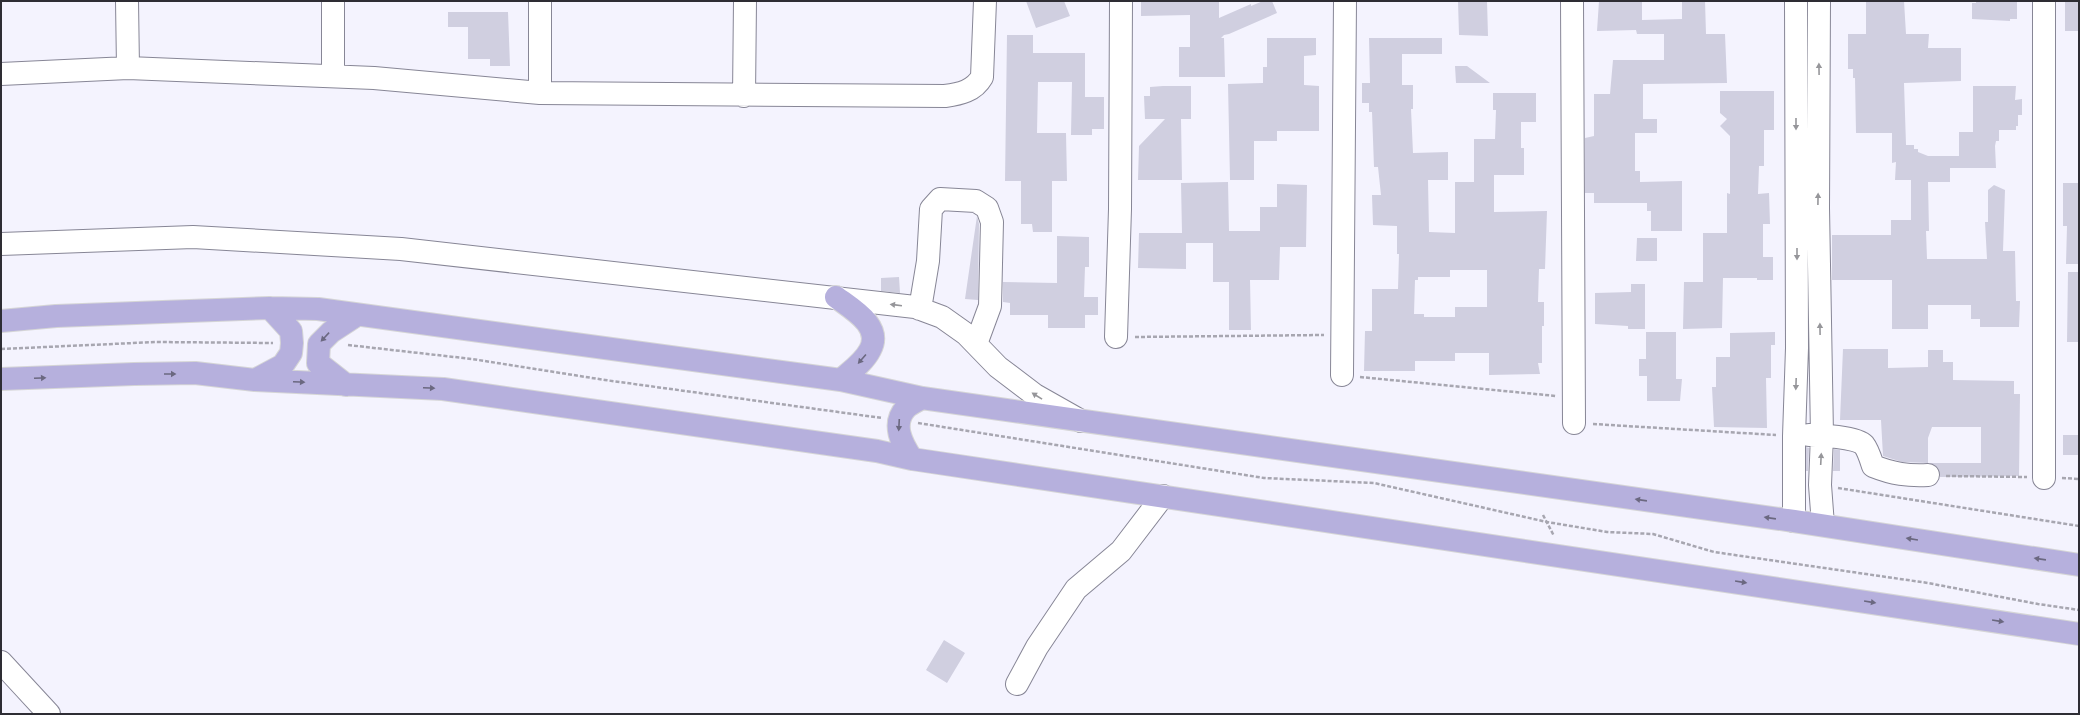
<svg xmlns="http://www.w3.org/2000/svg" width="2080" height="715" font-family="Raleway,sans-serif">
  <rect width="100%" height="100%" fill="#f4f3fe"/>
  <path fill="#d0cfe0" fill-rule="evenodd" d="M1026,1H1064L1070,16L1036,28Z
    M1141,1H1219V18L1251,4V6L1263,1H1272L1277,13L1229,34L1224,35L1221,38H1224L1225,77H1179V47H1190V15L1141,16Z
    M1458,1H1487L1488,36L1459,35Z
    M1599,1H1642V20L1682,19V1H1705L1706,34H1725L1727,83L1643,84V119H1657V133H1635V171H1640V182L1682,181V231H1651V211H1647V203H1594V193H1585V138L1594,136V94H1610L1613,60H1664V34H1637L1636,30L1597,31Z
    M1866,1H1904L1906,34H1929L1928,48H1961V81L1904,83L1906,145H1914V149H1918V152L1928,156H1959V132H1973V86H2016L2015,100L2022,99V115H2018V126H2016V130H1999V141H1996L1995,146L1996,168H1950V182H1928L1929,231H1926L1927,259H1987L1985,222H1988V190L1994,185L2005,190L2003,251H2015L2016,301H2020L2019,327H1980V319H1971V305H1928V329H1892V280H1832V235H1891V220H1911V180H1895L1896,162L1892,163V133H1856L1855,78H1853V69H1848V34H1866Z
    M1976,1H2017V19H2010V21L1972,19V3H1976Z
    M2065,1H2079V31H2065Z
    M448,12H508L510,66H490V59H468V27H448Z
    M1007,35H1033V53H1085V97H1104V129H1092V135H1071L1072,82H1038L1037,133H1066L1067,181H1052V232H1033L1032,224H1021V181H1005Z
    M1267,38H1316V55L1304,56V85L1319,86V131H1277V141H1254V180H1230L1228,84L1263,83V67H1267Z
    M1369,38H1442V54H1402V85H1413V109H1411L1413,153L1448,152V180H1428L1429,232L1455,233V182H1474V139H1495L1496,110H1493V93H1536V122H1521V148H1524V175H1494V212L1547,211L1545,269H1539L1538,302H1544V326H1542V363H1538L1540,374L1489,375V353H1455V361H1415V371H1364L1365,331H1372V289H1398L1399,254H1397V226L1373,225L1372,195H1381L1378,167H1374L1372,112H1369V103H1362V83H1370ZM1450,270H1487V307H1455V317H1424V314H1414L1415,280H1418V277H1450Z
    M1455,66H1467L1490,83H1456Z
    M1163,86H1191V119H1181L1182,180H1138L1139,146L1165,119H1145L1144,96H1150V87Z
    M1720,91H1774V130H1764V166H1759L1758,194L1769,193L1770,224H1763V257H1773V280H1757V278H1723L1722,328L1683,329L1684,282H1703V233H1727V193L1730,194V136L1720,126L1727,119L1720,113Z
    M1228,182L1229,231H1260V207H1277V184L1307,185L1306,247H1280L1279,280H1250L1251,330H1229V282H1213V243H1186V269L1138,268L1139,233H1182L1181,183Z
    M2063,183H2079V264H2066L2067,226H2063Z
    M977,216L979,224L978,300L965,299Z
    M1057,236L1089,237V267H1085L1084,297H1098V315H1085V328H1048V315H1010V303L1003,302V282L1057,283Z
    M1637,238H1657V261H1636Z
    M2068,272H2079V342H2067Z
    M899,277L900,293L881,291V278Z
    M1631,284H1645V329H1628V326L1595,324V293L1631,292Z
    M1646,332H1676V379H1682L1680,401H1647V376H1639V359H1646Z
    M1775,332V345H1771V378H1766L1767,428L1714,427L1712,387H1716V357H1730V333Z
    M1843,349H1888V368L1928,367V350H1943V362H1953V380L2014,381V394H2020L2019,476L1940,477L1938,468L1929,463H1981V427H1932L1928,438V463L1902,462L1883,456L1881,420H1840Z
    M2063,435H2079V455H2063Z
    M1806,447L1809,448L1808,471H1806Z
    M1834,449L1840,450V471H1833Z
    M944,640L965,653L947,683L926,670Z"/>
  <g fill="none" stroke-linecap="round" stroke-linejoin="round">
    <g stroke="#878696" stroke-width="24">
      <path id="minor" d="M127,1L128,68
        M540,1V93
        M1572,1L1574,423
        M1819,1L1818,208L1822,435L1820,485L1823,525
        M2044,1V478
        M1,74L128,68L374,78L540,93L945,96C960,94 974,91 982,77L985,1
        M333,76V1
        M744,96L745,1
        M1,244L193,237L401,249L915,307L942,317L966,334L998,367L1035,395L1081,421
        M920,309L928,261L931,209L940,199L976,201L987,208L992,222L990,306L976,344
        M1116,337L1120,209L1121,1
        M1342,375L1345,1
        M1809,435C1819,435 1857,437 1864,445C1868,450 1871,460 1873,466C1893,474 1908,476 1928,475
        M1794,521V436L1797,348L1796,1
        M1,662L49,714
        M1017,684L1037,647L1076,589L1121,551L1163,496"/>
    </g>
    <g stroke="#d5d5d6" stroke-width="24">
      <path id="major" d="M836,297C852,309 883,326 870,350C864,362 851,371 841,380
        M1,321L56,316L270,308L318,309L841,380L922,398L1794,521L2079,565
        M1,379L134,374L195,373L255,380L443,389L877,451L912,459L2079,634
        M255,380L283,365L291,353L292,343L291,331L270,308
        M346,385L318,363L319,344L331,332L357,315
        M912,459C902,444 891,424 906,408C910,404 917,401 922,398"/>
    </g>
    <path stroke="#a7a6b0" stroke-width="2.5" stroke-dasharray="4 2" stroke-linecap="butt" d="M1135,337L1324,335
      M348,345L472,359L605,380L882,418
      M1,349L156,342L273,343
      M1360,377L1556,396
      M918,423L1264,478L1374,483L1547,522L1607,532L1653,534L1714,552L1928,583L2038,604L2079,610
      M1593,424L1776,435
      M1946,476L2027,477
      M2062,478L2079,479
      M1838,488L2079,526
      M1543,515L1554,536"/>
    <use href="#minor" stroke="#fff" stroke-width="22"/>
    <use href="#major" stroke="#b6b0dd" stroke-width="22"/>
  </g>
  <defs><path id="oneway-solid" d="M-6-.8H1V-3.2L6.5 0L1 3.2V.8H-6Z"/></defs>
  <g fill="#96969a">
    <use href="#oneway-solid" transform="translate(1819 69) rotate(-91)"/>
    <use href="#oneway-solid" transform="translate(1796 124) rotate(90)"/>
    <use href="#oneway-solid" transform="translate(1818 199) rotate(-89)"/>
    <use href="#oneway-solid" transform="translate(1797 254) rotate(90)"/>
    <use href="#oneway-solid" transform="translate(896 305) rotate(-173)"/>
    <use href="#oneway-solid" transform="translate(1820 329) rotate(-91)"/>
    <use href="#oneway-solid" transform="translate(1796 384) rotate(92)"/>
    <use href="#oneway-solid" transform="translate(1037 396) rotate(-148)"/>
    <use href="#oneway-solid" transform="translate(1821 459) rotate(-87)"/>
  </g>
  <g fill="#6b6880">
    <use href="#oneway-solid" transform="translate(325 337) rotate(133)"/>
    <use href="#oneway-solid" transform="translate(862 359) rotate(131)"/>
    <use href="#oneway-solid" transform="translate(170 374)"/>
    <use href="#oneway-solid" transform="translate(40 378) rotate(-3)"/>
    <use href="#oneway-solid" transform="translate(299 382) rotate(3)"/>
    <use href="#oneway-solid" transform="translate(429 388) rotate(3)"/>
    <use href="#oneway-solid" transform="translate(899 425) rotate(93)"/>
    <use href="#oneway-solid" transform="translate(1641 500) rotate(-172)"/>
    <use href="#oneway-solid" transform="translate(1770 518) rotate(-172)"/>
    <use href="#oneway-solid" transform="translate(1912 539) rotate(-171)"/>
    <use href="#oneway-solid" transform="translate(2040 559) rotate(-172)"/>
    <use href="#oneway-solid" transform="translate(1741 582) rotate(9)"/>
    <use href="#oneway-solid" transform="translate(1870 602) rotate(9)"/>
    <use href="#oneway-solid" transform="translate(1998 621) rotate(9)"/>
  </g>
  <rect width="2080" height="715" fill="none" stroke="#2e2d34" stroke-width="4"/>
</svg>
